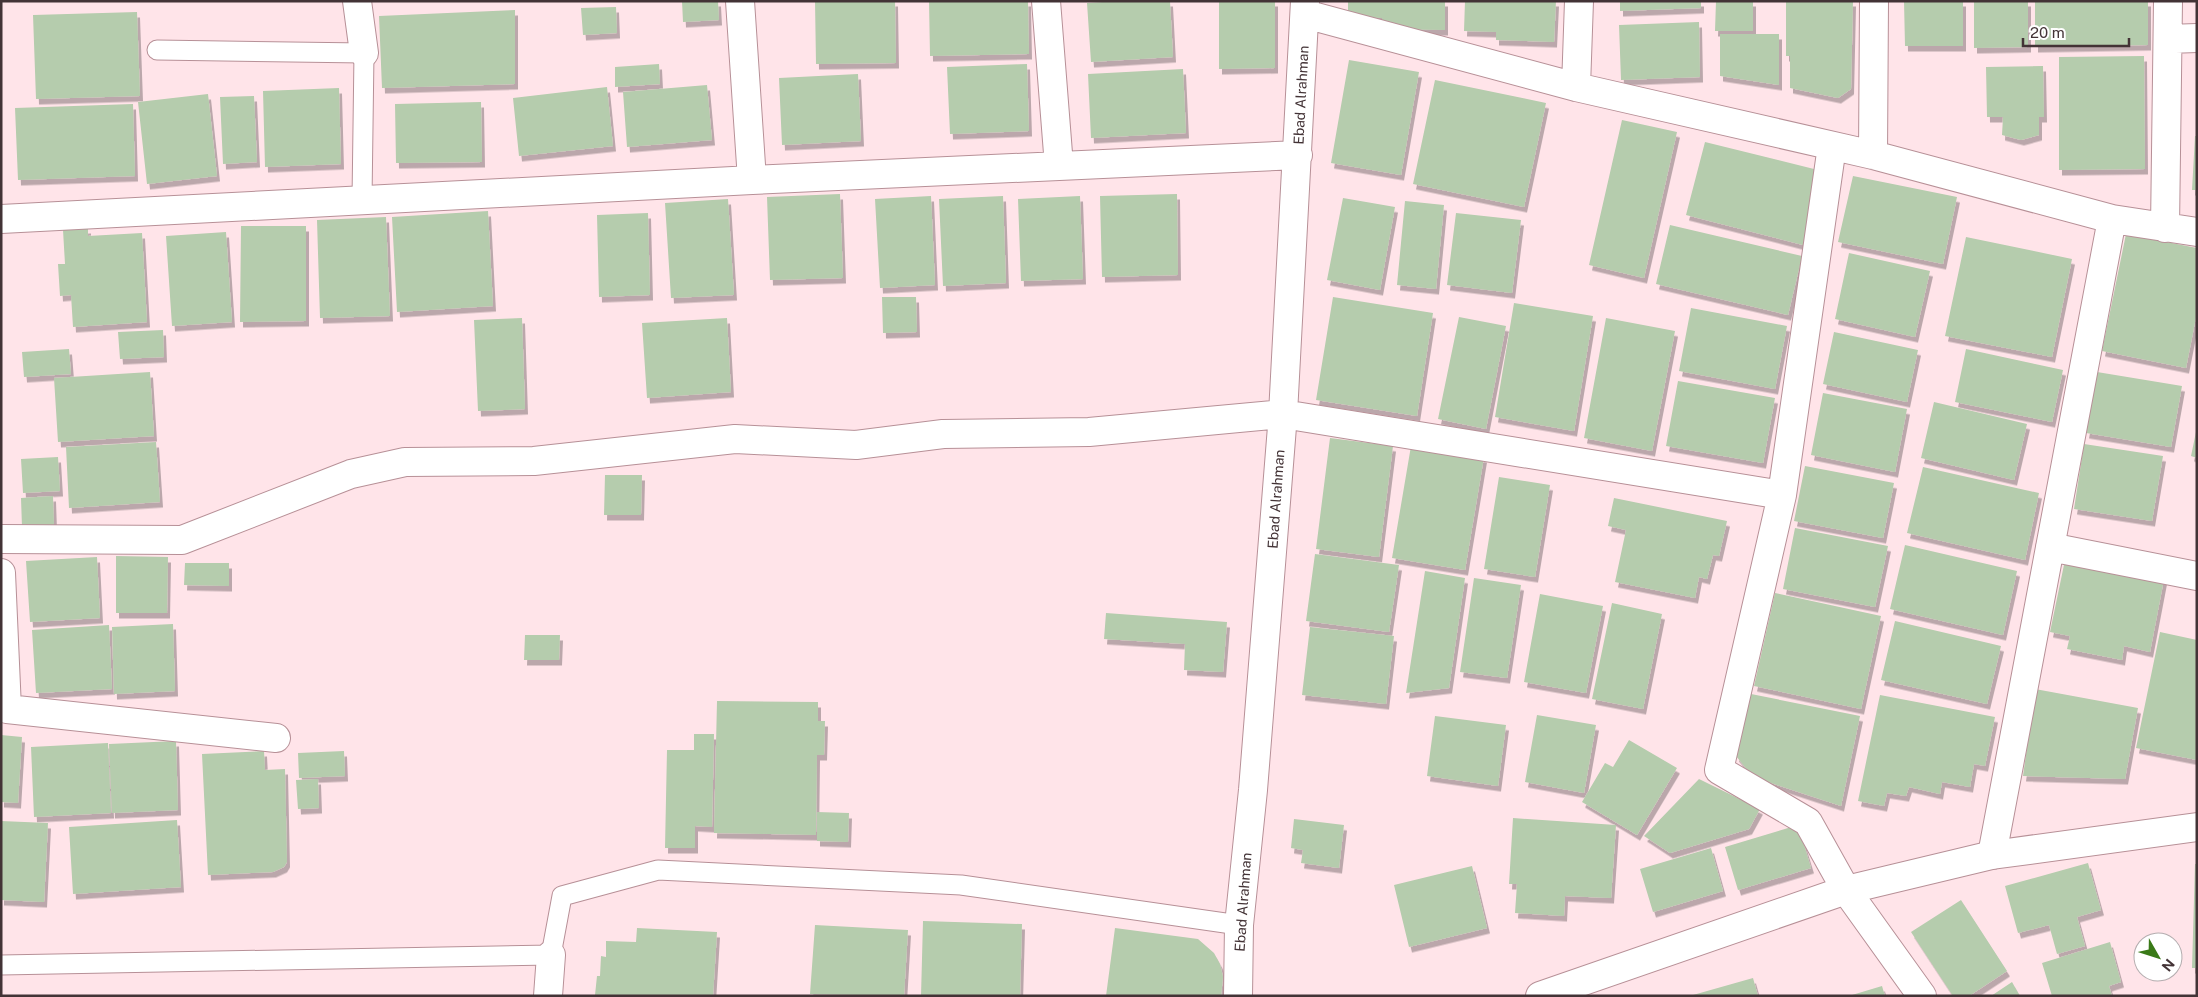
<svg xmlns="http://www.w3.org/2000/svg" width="2198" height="997" font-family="'Public Sans',sans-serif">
  <defs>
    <filter id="shadow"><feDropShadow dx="3" dy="5.5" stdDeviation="0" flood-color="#0004"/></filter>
  </defs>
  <rect width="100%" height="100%" fill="#ffe4e9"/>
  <path fill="#b5ccad" filter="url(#shadow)" d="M682,1H718L719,20L683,22Z
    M815,1H895L896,63L816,64Z
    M929,1H1028L1029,54L930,56Z
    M1118,1H1170L1173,57L1091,62L1087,3Z
    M1219,1H1275V68L1219,69Z
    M1348,1H1445V30L1382,29V18L1348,17Z
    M1465,1H1556L1554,42L1496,40V32L1464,31Z
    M1620,1H1701V8L1620,11Z
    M1716,1H1753V31H1715Z
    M1786,1H1853L1851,89L1838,98L1790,88V56H1786Z
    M1904,1H1963V46H1905Z
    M1974,1H2028V47L1974,48Z
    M2035,1H2148V45L2035,47Z
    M616,7L617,33L583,35L581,8Z
    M515,10V84L382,88L379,16Z
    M137,12L140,96L36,99L33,15Z
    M1699,22L1700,77L1621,80L1619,25Z
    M1720,34H1779V85L1720,76Z
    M2144,56L2145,169L2059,170V57Z
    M1349,60L1419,72L1401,175L1331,163Z
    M659,64L660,84L615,87V67Z
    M1027,64L1029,131L950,134L947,67Z
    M2043,66L2044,117H2039V135L2021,140L2002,135L2003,117H1987L1986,67Z
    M1183,69L1186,133L1091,138L1088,74Z
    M858,74L861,141L782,145L779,78Z
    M1435,80L1546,103L1524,207L1413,184Z
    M707,85L712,140L627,147L623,92Z
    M607,87L613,146L519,156L513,98Z
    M339,88L341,164L265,167L263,91Z
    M208,94L217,176L147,184L138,102Z
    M254,96L257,162L223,164L220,97Z
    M481,102L482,162L396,163L395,104Z
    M133,104L135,176L18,180L15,108Z
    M1622,120L1677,132L1644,278L1589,265Z
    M2195,136H2197V190H2192Z
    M1705,142L1822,171L1803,245L1686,215Z
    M1853,176L1957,197L1943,264L1838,242Z
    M840,194L843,278L770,280L767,197Z
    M1177,194L1178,275L1102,277L1100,196Z
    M931,196L935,285L880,288L875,199Z
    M1003,196L1006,283L943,286L939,199Z
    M1080,196L1083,279L1021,281L1018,199Z
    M1343,198L1395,207L1380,290L1327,280Z
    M728,199L734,295L671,298L665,203Z
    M1405,201L1444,205L1436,289L1397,285Z
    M488,211L493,306L397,312L392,217Z
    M648,213L650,295L599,297L597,215Z
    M1456,213L1521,220L1512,293L1447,285Z
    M386,217L390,316L320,318L317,220Z
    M1670,225L1802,256L1788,315L1656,284Z
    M241,226H306V321L240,322Z
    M88,228V236L142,233L147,322L73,327L71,295L60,296L58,264H65L63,230Z
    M226,232L232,322L172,326L166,236Z
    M2126,234L2197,248V312L2186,368L2102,351Z
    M1966,237L2072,259L2052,357L1945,336Z
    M1849,253L1930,271L1915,337L1835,319Z
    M882,297H916L917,332L883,333Z
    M1333,297L1433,313L1417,416L1316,400Z
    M1514,303L1593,316L1574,431L1495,417Z
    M1691,308L1787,326L1775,389L1679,371Z
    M1459,317L1506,326L1486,429L1438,419Z
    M522,318L525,409L478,411L474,320Z
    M727,318L731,392L647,398L642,323Z
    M1606,318L1675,331L1652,451L1584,438Z
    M163,330L164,357L120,359L118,332Z
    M1834,332L1918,350L1907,402L1823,384Z
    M69,349L71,374L24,377L22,352Z
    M1966,349L2063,370L2052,422L1955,402Z
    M150,372L154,436L58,442L54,378Z
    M2097,372L2182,386L2171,447L2086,433Z
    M1678,381L1775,398L1763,463L1666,446Z
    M1823,393L1907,409L1895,472L1811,455Z
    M1934,402L2027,424L2014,480L1921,458Z
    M2196,432H2197V458L2191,456Z
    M1330,438L1393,446L1379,557L1316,549Z
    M156,442L160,502L69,508L66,447Z
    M2084,444L2163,456L2152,521L2074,509Z
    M1411,446L1484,457L1465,570L1392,558Z
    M58,457L60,491L23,493L21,459Z
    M1805,466L1894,483L1883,538L1794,521Z
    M1923,467L2039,493L2025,560L1907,533Z
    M605,475H642L641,515H604Z
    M1499,477L1550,485L1535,577L1484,569Z
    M53,496L54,525L22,527L21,498Z
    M1614,498L1727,521L1719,556L1713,555L1707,579L1699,577L1695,598L1615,582L1626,530L1608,526Z
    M1795,528L1888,546L1875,607L1783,589Z
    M1905,545L2017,571L2003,635L1890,609Z
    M1315,554L1399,565L1389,632L1306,621Z
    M116,556L168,557L167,613H116Z
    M97,557L100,618L30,622L26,561Z
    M2065,560L2164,579L2150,652L2124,646L2122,660L2067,649L2070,636L2050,632Z
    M185,563H229V586L184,585Z
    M1425,571L1465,578L1449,688L1406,693Z
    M1474,578L1521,585L1507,678L1460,672Z
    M1775,593L1881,616L1861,709L1754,686Z
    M1540,594L1603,606L1586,693L1524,682Z
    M1612,603L1662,614L1643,709L1592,699Z
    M1106,613L1227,622L1223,672L1184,670L1185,644L1104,639Z
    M1895,621L2001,646L1987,704L1881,680Z
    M173,624L175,691L114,694L112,627Z
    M109,625L112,689L36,693L32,630Z
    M1310,627L1394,636L1386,704L1302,695Z
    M2160,632L2197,640V760L2136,748Z
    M525,635H560L559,660H524Z
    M2035,689L2138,708L2125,779L2023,776Z
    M1751,694L1860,716L1841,806L1753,777L1736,756Z
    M1880,695L1995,717L1985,766L1974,764L1970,787L1942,782L1940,794L1909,787L1906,796L1887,793L1884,806L1858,801Z
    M717,701L818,702V721H825L824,755H817L816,835L714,833Z
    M1537,715L1596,725L1584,793L1525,782Z
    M1435,716L1506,725L1498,786L1427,776Z
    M694,734H714L712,827L695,826V848H665L667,750H694Z
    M1,735L22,737L18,803L1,802Z
    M1629,740L1677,768L1637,835L1582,802L1605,763L1613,767Z
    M176,741L178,810L112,813L109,744Z
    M108,743L111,813L34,817L31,747Z
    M264,751L265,770L285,769L287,862L284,867L273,872L208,875L202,754Z
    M344,751L345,776L299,778L298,753Z
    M318,779L319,808L298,809L296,780Z
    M1699,779L1760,809L1749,829L1670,853L1644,836Z
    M817,812L849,813L848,842L817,841Z
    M1513,818L1616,825L1611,898L1565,896L1564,916L1515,913L1517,884H1509Z
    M1294,819L1344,825L1339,868L1301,863L1303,850L1291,848Z
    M177,820L181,887L73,894L69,827Z
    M1,821L48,823L44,902L1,900Z
    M1798,825L1811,868L1738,890L1725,847Z
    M1711,848L1723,891L1653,912L1640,869Z
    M2088,863L2101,910L2077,917L2085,946L2057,954L2049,925L2018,933L2005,886Z
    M2195,864H2197V968H2192Z
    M1472,866L1487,928L1409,947L1394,885Z
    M1961,900L2007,971L1969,996H1953L1911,932Z
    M923,921L1022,924L1020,996H921Z
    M815,925L908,930L904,996L810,994Z
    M637,928L717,932L713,996L595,995L597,976H600L601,956L606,957V941L636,942Z
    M1115,928L1198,939L1214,953L1220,964L1223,977L1221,996H1106Z
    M2110,942L2121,982L2109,986L2112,996H2052L2042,963Z
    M1753,978L1758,996H1693V995Z
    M2012,982L2020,996H1991Z
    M1882,986L1885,996H1852V995Z"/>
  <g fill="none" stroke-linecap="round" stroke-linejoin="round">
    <g stroke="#b79097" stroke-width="21">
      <path id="service" d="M157,50L364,53L362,200
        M1,965L551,955L562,896L658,870L961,885L1239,925"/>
    </g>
    <g stroke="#b79097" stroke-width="30">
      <path id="minor" d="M357,1L364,53
        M740,1L752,180
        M1046,1L1059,166
        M1305,14L1576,87L1873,155L2112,219L2197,232
        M2168,39L2197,38
        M1576,87L1579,1
        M1832,146L1782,495L1719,770L1808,822L1846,890L1922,996
        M1873,155L1874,1
        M1,219L752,180L1298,155
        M2165,228L2168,1
        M1,539L182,540L351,474L405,462L534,461L735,439L856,445L943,434L1089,432L1283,414L1782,495
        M2050,547L2197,576
        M1,573L7,709L276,738
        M1992,855L2112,219
        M548,996L551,955
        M1238,996L1239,925L1253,790L1283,414L1305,1"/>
    </g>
    <g stroke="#b79097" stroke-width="30">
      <path id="tertiary" d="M1540,996L1846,890L1992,855L2197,827"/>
    </g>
    <use href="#service" stroke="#fff" stroke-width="19"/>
    <use href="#minor" stroke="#fff" stroke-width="28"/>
    <use href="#tertiary" stroke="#fff" stroke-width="28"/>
  </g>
  <g text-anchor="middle" stroke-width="4" stroke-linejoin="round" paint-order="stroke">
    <g font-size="14" fill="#433336" stroke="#fff">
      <text transform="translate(1301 95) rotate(-87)" y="5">Ebad Alrahman</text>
      <text transform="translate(1276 499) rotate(-86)" y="5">Ebad Alrahman</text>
      <text transform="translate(1243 902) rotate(-86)" y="5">Ebad Alrahman</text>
    </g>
  </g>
  <rect width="2198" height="997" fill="none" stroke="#433336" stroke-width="5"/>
  <g transform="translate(2158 957) rotate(129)"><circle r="24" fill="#ffffff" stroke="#b4adaf"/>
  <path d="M0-4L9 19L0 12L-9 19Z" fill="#3a7a18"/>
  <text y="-8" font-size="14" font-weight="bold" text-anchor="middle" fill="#433336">N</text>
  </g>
  <path d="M2023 38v8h106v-8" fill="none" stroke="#433336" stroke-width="2.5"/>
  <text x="2030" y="38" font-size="15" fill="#433336" stroke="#ffffff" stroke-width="4" paint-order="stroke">20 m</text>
</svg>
